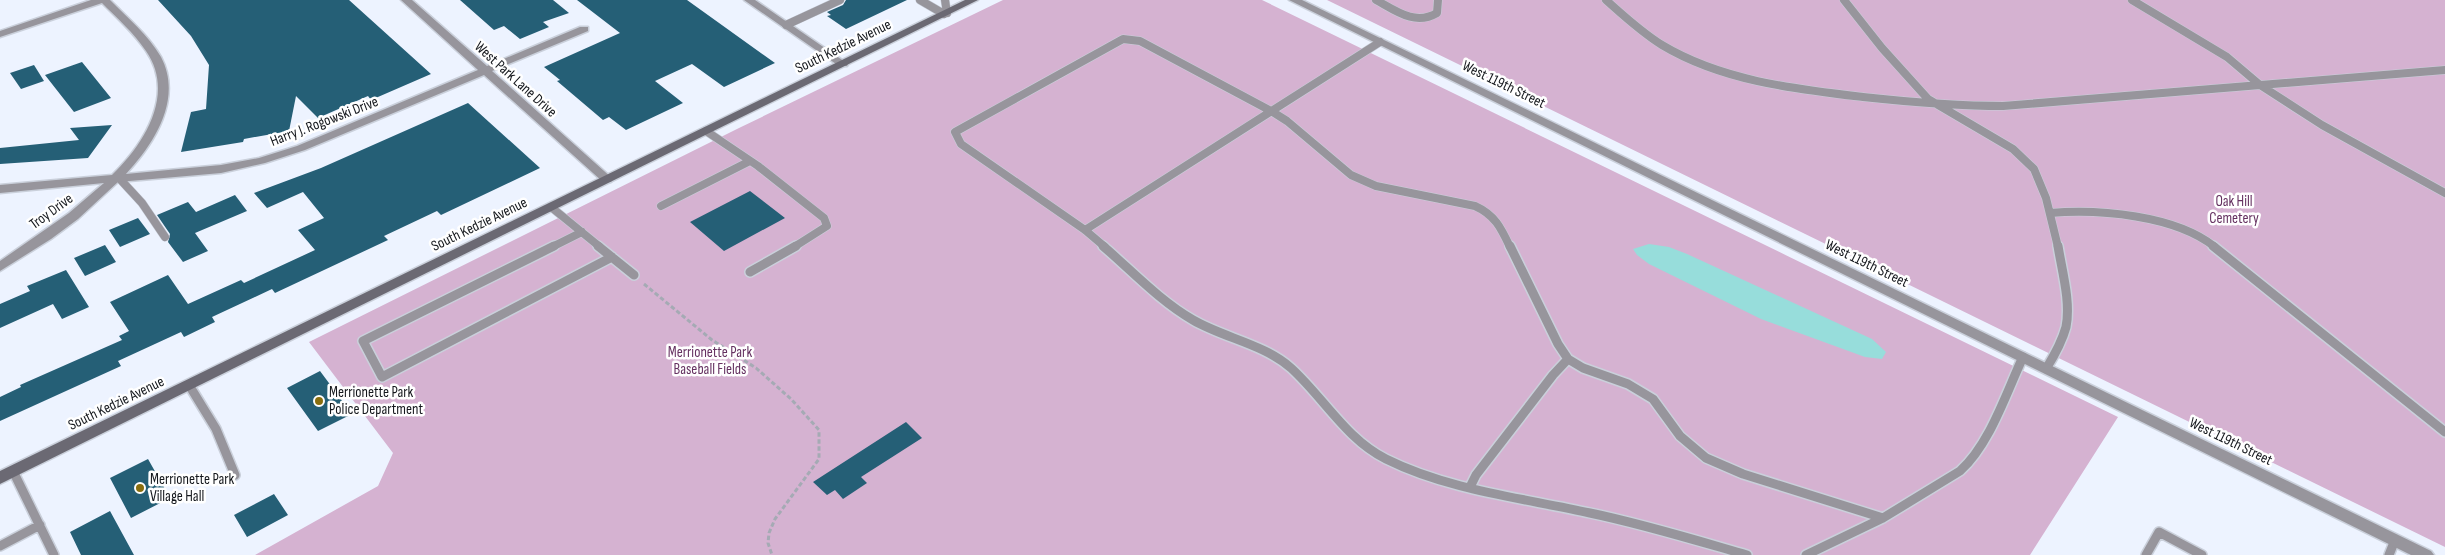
<svg xmlns="http://www.w3.org/2000/svg" width="2445" height="555" font-family="'Sofia Sans Condensed',sans-serif">
  <rect width="100%" height="100%" fill="#edf3ff"/>
  <path fill="#d5b2d1" d="M1003,0H1262L2118,417L2030,555H255L378,486L393,453L309,342L739,128Z
    M1327,0H2445V547Z"/>
  <path fill="#97dddb" d="M1649,244L1669,247L1687,254L1872,339L1886,352L1882,359L1865,357L1761,319L1649,264L1637,255L1633,249Z"/>
  <path fill="#255f76" d="M158,0H349L431,74L371,100L368,96L318,118L296,96L289,131L244,139L243,142L181,152L191,112L206,109L209,65L191,36Z
    M460,0H553L569,13L543,22L549,27L520,39L504,26L494,30Z
    M577,0H687L775,63L724,87L692,64L655,81L683,103L626,130L609,117L603,120L557,81L560,80L544,67L620,33Z
    M846,0H907L846,29L827,16L831,15L827,12L843,5Z
    M82,62L111,98L74,112L45,75Z
    M34,65L44,81L21,89L10,73Z
    M468,103L540,168L441,215L437,211L384,236L388,240L275,293L272,289L212,317L215,322L184,337L181,332L118,361L121,366L0,421V397L21,387L20,385L122,340L119,336L129,331L110,302L168,275L188,304L241,280L244,283L315,250L298,230L324,218L303,192L267,208L254,193L321,168Z
    M112,125L88,158L0,164V148L79,140L70,128Z
    M750,191L785,218L724,251L690,222Z
    M235,195L247,211L195,233L208,251L183,262L168,242L170,234L157,215L188,202L196,212Z
    M138,218L150,234L120,247L109,230Z
    M105,245L116,262L85,276L74,258Z
    M66,270L89,307L62,319L53,304L0,328V304L30,291L27,286Z
    M320,371L352,414L318,431L287,388Z
    M906,422L922,438L861,477L867,483L843,499L835,490L827,495L813,482Z
    M148,459L170,498L131,518L110,478Z
    M274,494L288,515L247,537L234,515Z
    M110,511L134,555H81L70,532Z"/>
  <g fill="none" stroke-linecap="round" stroke-linejoin="round">
    <g stroke="#cad0db" stroke-width="9">
      <path id="service-far1" d="M920,0L944,14
        M945,0L947,13
        M1376,0C1396,11 1415,26 1437,13L1438,0
        M1606,0C1624,16 1641,32 1662,45C1722,81 1795,89 1863,97C1910,102 1956,106 2003,106L2445,70
        M1844,0L1882,48L1928,99L2013,149L2034,169L2046,198L2058,247
        M2132,0L2227,57L2260,85L2322,125L2445,193
        M786,25L840,0
        M706,131L758,166L824,218L827,226L794,247
        M119,178L142,203L165,237
        M661,206L750,161
        M551,207L600,247
        M2050,213C2099,209 2175,215 2215,247
        M1085,230L1380,42
        M552,247L582,232
        M1105,247L1085,230L961,144L955,132L1123,39L1140,41L1271,111L1287,121L1351,175L1376,186L1475,206C1495,215 1501,228 1510,247"/>
    </g>
    <g stroke="#cad0db" stroke-width="12">
      <path id="service" d="M554,246L363,341L382,377L612,257
        M598,246L634,275
        M1103,246C1132,271 1160,301 1193,320C1224,338 1264,344 1291,368C1324,398 1346,439 1386,459C1448,490 1523,498 1590,513C1643,524 1695,540 1747,555
        M1510,246L1558,344L1568,359L1583,368L1628,384L1653,399L1680,436L1706,458L1743,474L1883,518
        M2213,246L2445,432
        M750,272L796,246
        M2046,369C2054,356 2062,342 2066,327C2071,302 2062,271 2058,246
        M189,385L216,429L235,475
        M13,471L54,555
        M1470,487L1476,475L1553,375L1568,359
        M0,546L40,525
        M1806,555L1883,518L1960,471C1990,444 2006,393 2023,357
        M2146,555L2159,532L2202,555
        M2389,555L2395,540"/>
    </g>
    <g stroke="#cad0db" stroke-width="3">
      <path id="minor" d="M91,0H110C128,18 148,35 161,57C183,99 154,144 126,174L221,165L259,158L297,146L478,70L401,0H412L487,66L580,27H588V31L492,71L613,179L611,182H603L484,75L305,150L265,163L221,173L118,182L78,219L51,239L0,271V261L69,213L104,183L0,193V185L112,175C144,144 176,94 146,51C134,33 117,18 102,3L0,37V31Z
        M744,0H755L848,64L847,66H839Z"/>
    </g>
    <g stroke="#cad0db" stroke-width="3">
      <path id="tertiary" d="M1289,0H1302L2431,551L2434,555H2411Z"/>
    </g>
    <g stroke="#cad0db" stroke-width="3">
      <path id="secondary" d="M965,0H978L0,484V471Z"/>
    </g>
    <path stroke="#a5aab4" stroke-width="3" stroke-dasharray="4.5 2.5" stroke-linecap="butt" d="M644,284L712,340L756,368L791,399L819,430V459L775,519L769,533L768,543L772,555"/>
    <use href="#service-far1" stroke="#97959c" stroke-width="8"/>
    <use href="#service" stroke="#97959c" stroke-width="9"/>
    <use href="#minor" fill="#97959c" fill-rule="evenodd"/>
    <use href="#tertiary" fill="#97959c" fill-rule="evenodd"/>
    <use href="#secondary" fill="#6b6973" fill-rule="evenodd"/>
  </g>
  <g fill="#896e0e" stroke="#fff" stroke-width="2">
    <circle cx="319" cy="401" r="5"/>
    <circle cx="140" cy="488" r="5"/>
  </g>
  <g text-anchor="middle" stroke-width="5" stroke-linejoin="round" paint-order="stroke">
    <g font-size="15" fill="#14171c" stroke="#fff">
      <text transform="translate(843 46) rotate(-26)" y="5">South Kedzie Avenue</text>
      <text transform="translate(516 79) rotate(42)" y="5">West Park Lane Drive</text>
      <text transform="translate(1504 84) rotate(26)" y="5">West 119th Street</text>
      <text transform="translate(324 121) rotate(-21)" y="5">Harry J. Rogowski Drive</text>
      <text transform="translate(51 211) rotate(-36)" y="5">Troy Drive</text>
      <text transform="translate(479 224) rotate(-26)" y="5">South Kedzie Avenue</text>
      <text transform="translate(1867 263) rotate(26)" y="5">West 119th Street</text>
      <text transform="translate(116 403) rotate(-26)" y="5">South Kedzie Avenue</text>
      <text transform="translate(2231 441) rotate(26)" y="5">West 119th Street</text>
    </g>
    <g font-size="15" fill="#653161" stroke="#fff">
      <text x="2234" y="206">Oak Hill<tspan x="2234" dy="17">Cemetery</tspan></text>
      <text x="710" y="357">Merrionette Park<tspan x="710" dy="17">Baseball Fields</tspan></text>
    </g>
    <g font-size="15" fill="#14171c" stroke="#fff" text-anchor="start">
      <text x="329" y="397">Merrionette Park<tspan x="329" dy="17">Police Department</tspan></text>
      <text x="150" y="484">Merrionette Park<tspan x="150" dy="17">Village Hall</tspan></text>
    </g>
  </g>
</svg>
